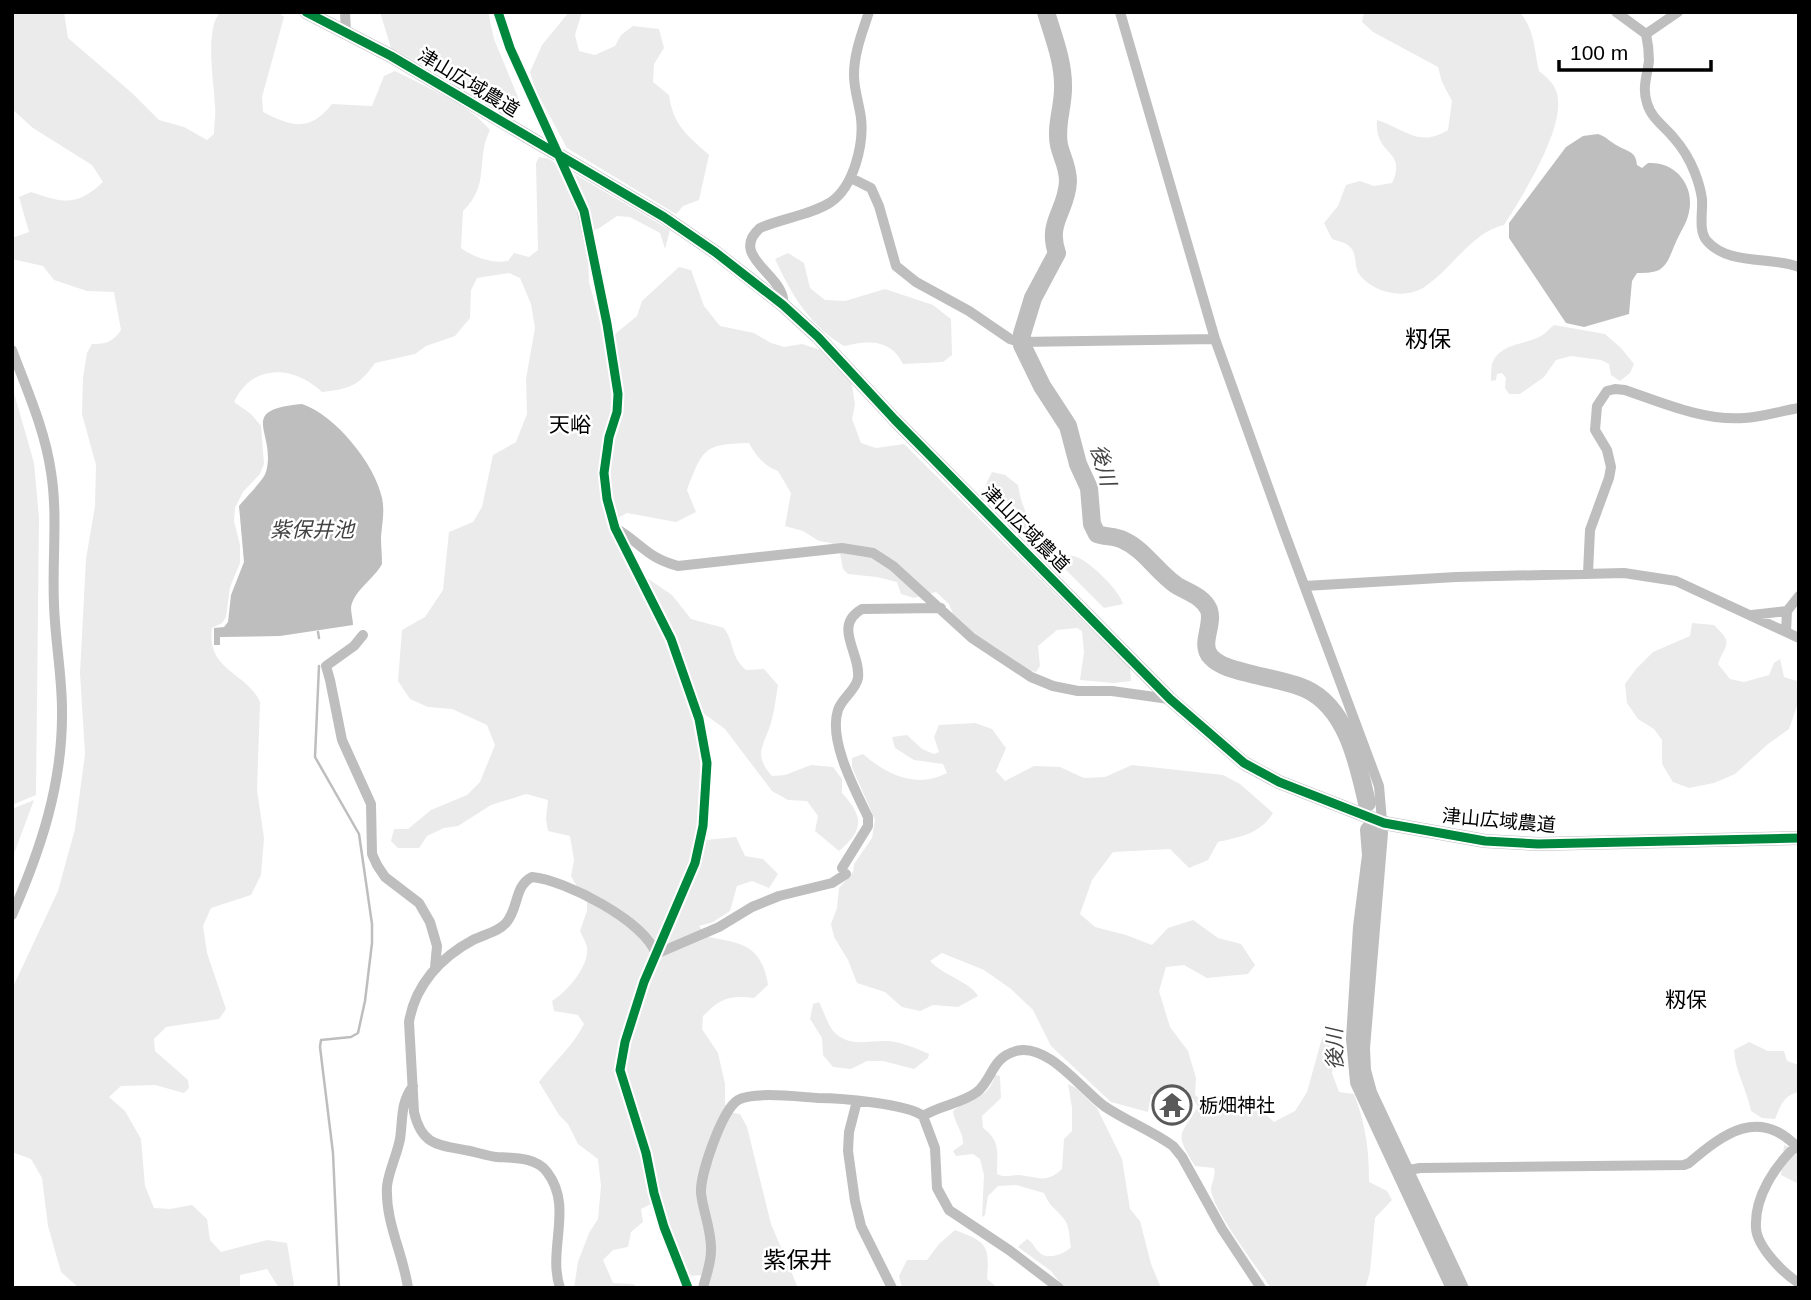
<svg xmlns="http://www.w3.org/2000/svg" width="1811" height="1300" font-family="Arial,'Noto Sans JP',sans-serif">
  <rect width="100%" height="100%" fill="#fff"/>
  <path fill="#ebebeb" d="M12,12H64L68,38L132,93L159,120L184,127L207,140L214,134C214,125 216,115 215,106C214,84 204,26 221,12H278L284,17L262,97L263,112C292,127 310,132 332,104L372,106L384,76L395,71C424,86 470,105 490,130C475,160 491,184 463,211L461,248C473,257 493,264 508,261L514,253L529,257L538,250L536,163L539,157L549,159L670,230L665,249L660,233L630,217L617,216L598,229L582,232L588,251L589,282L604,336L615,334L637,316L642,301L679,267L691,270L704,306L720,326L754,333L771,343L784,347L802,344L821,350L851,378L855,405L852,419L861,443L876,448L904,444L1130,668L1131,681L1114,683L1080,680L1084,652L1082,631L1077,628L1057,630L1038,646L1040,666L1036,672L1020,668L981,640L953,614L949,604L936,592L914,598L901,594L897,582L877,577L848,574L843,569L840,553L831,543L819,541L803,531L785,526L791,493L778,471C764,466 756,456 749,443C703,444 703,449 687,490L696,512L676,522L627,513L609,523L628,569L647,578L672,595L691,619L724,628C735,644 730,656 746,670L764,669L778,685C776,696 775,708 772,719C766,744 751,753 772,776L785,775L811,765L833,767L842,779V793C864,817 864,830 839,851L815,831L818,816L807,801L788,800L772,791L725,729L703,713L693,723C704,768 703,795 697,841L736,837L745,856L763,859L778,874L769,888L752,881L737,886L730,911L713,922L699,926L708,937C743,943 762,946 768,985L754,998C729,995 721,998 703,1016L702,1029L718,1053L725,1084V1104L729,1112L740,1114L747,1127L771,1224L798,1288H709L703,1275L687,1276L677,1243L657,1201L641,1209L643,1222L631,1232L628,1247L613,1250L603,1260L613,1283L633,1284L638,1288H574L578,1262L589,1233L598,1219L601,1186L598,1159L578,1144L568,1124L559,1115L539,1082C553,1063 573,1046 584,1024L578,1015L554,1011L552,1001C566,993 590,966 587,947C586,942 582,936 580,931L587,911V896L579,890L571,876L574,860L570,836L548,831L546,819L548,800L526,794L491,805L458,826L444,828L427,836L419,848H398L391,841L394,829H408L431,810L467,795L480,782L495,745L487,725L452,709L428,707L410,699L398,681L402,630L425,617L443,590L449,532L473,522L482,507L493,455L516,442L527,414L526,379L535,328L531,304L520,278L509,273L477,278L471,290L470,318L455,336L426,346L415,354L375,363C359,386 349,389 322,392C294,365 252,363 234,402L251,414L261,426L264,464L260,474L243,492L235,508L234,521L240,545V563L230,587L226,617L222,623L212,628C206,671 247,672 260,702L257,790L264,838L261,875L251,895L211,908L203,926L207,953L226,1009L219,1019L166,1027L154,1039L155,1051L188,1080L189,1088L184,1093L155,1085L121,1086L109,1097L125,1111L141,1139L145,1186L154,1208L170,1209L192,1205L207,1219L210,1240L221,1252L267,1240L287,1243L294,1285L291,1288H279L267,1269L240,1275V1288H79L61,1272L48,1226L42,1178L31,1159L12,1152V989L58,891L75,829L85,754L80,673L86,559L95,506L96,465L82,414L83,377L87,353L92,344C106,344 113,342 121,330L114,292L87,291L54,280L43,266L12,259V238L29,232L19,197L31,192C64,203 76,207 103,182L92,165L33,128L12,109Z
    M380,12H488L494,39L520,102L513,109L493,103L391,48Z
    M569,12H582L575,35L579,51L595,55L615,46L621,35L633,26L659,29L664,48L654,64L653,82L669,95C673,125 687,135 709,155L699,200L683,206L676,214L567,148L535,89L530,72L542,45Z
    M1364,12H1519C1535,28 1534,50 1539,71C1549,79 1558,87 1558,101C1561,134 1522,197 1504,225C1473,231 1451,270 1423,288C1403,300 1372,292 1359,274C1354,266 1357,255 1351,248C1346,242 1338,241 1332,239L1324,223L1338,206L1346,185L1360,181L1374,186L1392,183C1408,149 1374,157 1377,120C1405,129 1419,148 1448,130L1452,101L1442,82L1438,67L1373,32L1362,22Z
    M788,253L804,263L810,288L825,300L845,301L885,289L933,305L951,319L952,355L943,362L903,364C891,339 868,340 844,346C810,326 791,294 775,259Z
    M1554,325L1605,334L1621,348L1634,364L1630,373L1620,381L1611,375L1609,364L1601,360L1571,356L1556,360L1544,377L1520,394H1509L1505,388L1506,378L1502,373L1497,374L1496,380L1491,381C1491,376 1491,369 1492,364C1499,343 1525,345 1541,336C1546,333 1550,328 1554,325Z
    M12,386L34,463L39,518L36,795L12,805Z
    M992,472L1005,475L1018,485C1022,511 1035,537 1058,552C1064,556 1073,555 1079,558C1092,564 1120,591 1123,604L1104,608L1014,518L985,486Z
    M1692,623L1714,625C1734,645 1726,642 1718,664L1730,679L1744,682L1769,675L1774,663L1780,659L1784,677L1797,681L1798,703L1789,729L1768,744L1735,774L1714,783L1689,788L1673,782L1662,764V740L1654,729L1638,719L1627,703L1625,684L1636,669L1653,652L1690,636Z
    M975,723L992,729L1006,748L996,771L1005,781L1034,766L1060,767L1084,778L1105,777L1132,765L1223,775L1240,784L1273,813C1260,834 1241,837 1218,842L1208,860L1189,868L1170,849L1113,852L1092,880L1080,914L1095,927L1126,935L1152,945L1168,928L1193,920L1218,938L1241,944L1255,965L1248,974L1207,978L1184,965L1166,967L1159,991L1170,1027L1188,1051L1196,1078L1195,1095L1206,1103L1260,1097L1265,1101L1263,1112L1274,1122L1295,1111L1307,1092L1322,1038L1334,1032L1337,1043L1332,1073L1339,1092L1354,1094C1366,1126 1369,1149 1369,1182L1387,1191L1392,1200L1375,1218L1370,1272L1365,1288H1271C1259,1270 1211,1208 1211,1189C1212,1181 1216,1176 1214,1168L1195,1166C1173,1130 1181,1137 1198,1106L1185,1088L1171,1085L1151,1095L1148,1112L1111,1102L1051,1046L1033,1010L1011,989L984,970L942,953L930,961C944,976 969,981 978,996L958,1007L933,1005L920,1011L902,1007L885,992L857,983L848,960L834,937L831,924L837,908L839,888L853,872L854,864L872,838L875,820L852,767V758L863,754C887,775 917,789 947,773L943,764L914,760L895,748L892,737L907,735L922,749L934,754L939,752L934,737L939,725Z
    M34,800L12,859V809Z
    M819,1002C824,1011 827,1024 834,1032C850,1048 868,1040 887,1041C902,1042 915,1048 929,1054L928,1058L914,1069L883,1061H867L851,1069L833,1067L823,1055L822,1038L810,1019L813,1004Z
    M1749,1042L1768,1051H1784L1787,1061L1799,1065V1092C1784,1094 1780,1107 1775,1119L1762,1118L1751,1111C1747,1090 1735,1071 1734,1050Z
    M995,1075L1000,1076L1001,1098L982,1116L983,1128C1001,1141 997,1153 997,1174C1005,1178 1011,1175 1019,1175C1038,1177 1046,1184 1062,1169L1064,1139L1072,1131V1108L1068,1084L1076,1088L1097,1108L1122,1159L1130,1209L1140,1221L1151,1264L1161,1288H1064L1051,1271L1018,1247L1027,1239C1035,1244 1033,1247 1039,1252C1046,1261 1065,1254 1071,1247C1069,1238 1070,1226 1064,1219C1056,1208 1051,1209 1044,1193L1016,1185L998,1186L988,1196L985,1215L982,1217L984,1175L980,1159L973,1154L956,1156L953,1151L963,1144C964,1133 954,1123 953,1111C971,1096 988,1101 995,1075Z
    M1784,1145L1799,1151V1184L1781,1175Z
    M955,1230C986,1242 990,1244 987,1279L998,1288H902L899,1276L907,1260H927L939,1244Z"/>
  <path fill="#bebebe" d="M1598,134C1607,137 1610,142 1618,146C1628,152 1636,151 1637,165L1642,168L1648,163C1675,161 1695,185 1689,212C1687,223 1680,232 1676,242C1671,252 1669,264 1659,270C1652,273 1644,273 1637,273L1632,281L1629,314L1584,327L1566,323L1509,238V223L1566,147L1583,136Z
    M302,404C335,415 375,464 382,498C385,511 382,524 381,537C381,546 382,555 382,564C374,579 353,591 351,608C351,613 353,620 353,625L280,636L220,637V645H214V628L224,627L228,622L231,595L244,562L239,506C245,498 263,481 266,472C277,432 235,410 302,404Z"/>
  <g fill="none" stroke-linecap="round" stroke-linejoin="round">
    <path stroke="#bebebe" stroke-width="2.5" d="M318,632L319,638
      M319,666L315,757L359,834L372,924V943L365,1001L358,1033L351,1037L321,1040L320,1047L333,1153L339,1288"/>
    <path stroke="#bebebe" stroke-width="18" d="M1046,12C1053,36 1063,60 1063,85C1064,105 1055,125 1059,145C1062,158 1068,167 1068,181C1067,211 1046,222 1057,253L1033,298L1022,334V345L1042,386L1068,426L1078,464L1089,488L1092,524L1097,534C1105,537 1115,536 1123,540C1144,549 1157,572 1176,585C1187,592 1203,596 1209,610C1214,625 1199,645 1211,657C1221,668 1241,671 1255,675C1271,679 1291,682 1306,689C1347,708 1358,764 1367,803
      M1369,830L1371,855L1362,927L1355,1039L1359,1082L1455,1288"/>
    <path stroke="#bebebe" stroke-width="10" d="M345,12L346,32
      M498,12L510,48L542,115
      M1120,12L1215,339L1285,534L1379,786L1383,833L1365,1048L1366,1070L1372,1092L1464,1288
      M1616,12L1646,34C1648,43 1649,52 1649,61C1647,76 1642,88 1647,103C1651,118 1664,126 1673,137C1682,147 1690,160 1695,173C1698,181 1701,191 1702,199C1703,212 1698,231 1707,241C1729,266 1771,256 1799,267
      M1646,34L1678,12
      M851,178L871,188L879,206L896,266L916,282L969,311L1010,339L1019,342L1215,339
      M580,202L607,324L618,394L617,412L609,437L604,473L607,499L615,528L671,639L699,719L707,763L703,826L695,863L644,982L625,1042L620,1070L646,1153L654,1193L664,1227L688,1288
      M783,305C788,276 727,257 760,228C783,218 811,215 831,202C854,186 864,144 861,118C859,103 854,90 854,75C854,53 862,33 869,12
      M12,350C27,390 45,430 51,472C58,515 52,560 54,604C55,640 62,675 62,710C63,783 41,849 12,915
      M617,529C643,545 646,557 678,566L842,548L873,553L893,566L972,638L1031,677L1053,686L1078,691H1112L1169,699
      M1588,573L1590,530L1609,478L1611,467L1607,450L1595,430L1597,406L1607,391L1615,389L1625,390C1663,403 1704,421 1744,418C1763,417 1780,411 1799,408
      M1305,586L1456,577L1624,573L1676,581L1799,638
      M1752,615L1787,611
      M1786,632L1787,611L1799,596
      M363,635L354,646L326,666L330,680L342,740L371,804L372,854L377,865L385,877L419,903L430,922L437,946L435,968
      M842,868L868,826V817C855,790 828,740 838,710C842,698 856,690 858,678C861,653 832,626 862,609L941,608
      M656,954L719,927L752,907L779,896L832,883L846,874
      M857,1101L849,1132L848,1151L855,1201L861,1226L892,1288
      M923,1116C940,1105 961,1104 977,1092C993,1079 991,1058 1016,1051C1047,1042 1082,1090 1104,1106C1126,1121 1151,1130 1173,1146L1182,1157L1222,1229L1261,1288
      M1796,1146C1775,1166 1754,1197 1756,1228C1757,1247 1784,1274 1799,1283
      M1409,1170L1420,1168L1684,1165L1689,1163C1724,1133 1760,1106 1799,1149
      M408,1288C403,1253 385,1222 387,1186C389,1170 397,1155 400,1139C403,1120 400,1103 413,1086
      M560,1288C547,1249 574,1207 547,1172C536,1157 513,1158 497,1157C488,1156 479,1153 470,1151C440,1145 422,1147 414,1112L409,1022C415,985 441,957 473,940C485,934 498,932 506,923C519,908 514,886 532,877C565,880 645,921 656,954
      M703,1288C706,1276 711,1263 711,1251C712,1231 703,1212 701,1193C700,1174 722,1110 738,1100C753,1091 800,1097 818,1098C840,1098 908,1104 923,1116L935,1148L937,1188L949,1210L1009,1250L1059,1288"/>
    <path stroke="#bebebe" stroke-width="14" d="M306,12L391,56L664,217L715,252L783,305L818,337L895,420L1170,699L1244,763L1279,782L1384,823L1485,841L1538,844L1799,838"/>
    <path stroke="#bebebe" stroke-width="10" d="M542,115L580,202"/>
    <g stroke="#fff" stroke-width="13">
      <path id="cycleway" d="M306,12L391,56L664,217L715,252L783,305L818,337L895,420L1170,699L1244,763L1279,782L1384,823L1485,841L1538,844L1799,838
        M498,12L510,48L584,211L607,324L618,394L617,412L609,437L604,473L607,499L615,528L671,639L699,719L707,763L703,826L695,863L644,982L625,1042L620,1070L646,1153L654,1193L664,1227L688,1288"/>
    </g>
    <use href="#cycleway" stroke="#00873e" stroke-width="9"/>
  </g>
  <defs>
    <g id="temple-ring" transform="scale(2.0125)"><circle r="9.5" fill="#fff" stroke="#595959" stroke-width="1.5"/><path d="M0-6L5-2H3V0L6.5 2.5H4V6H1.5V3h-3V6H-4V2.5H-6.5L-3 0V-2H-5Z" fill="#595959"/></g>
  </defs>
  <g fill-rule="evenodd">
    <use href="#temple-ring" x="1172" y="1105"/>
  </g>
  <g text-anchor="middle" stroke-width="5" stroke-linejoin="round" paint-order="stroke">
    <g font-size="19" fill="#000" stroke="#fff">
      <text transform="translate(469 82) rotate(31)" y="7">津山広域農道</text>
      <text transform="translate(1026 528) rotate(45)" y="7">津山広域農道</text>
      <text transform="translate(1499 820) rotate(5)" y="7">津山広域農道</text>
    </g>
    <g font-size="19" fill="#000" stroke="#fff" text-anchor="start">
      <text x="1199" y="1112">栃畑神社</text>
    </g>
    <g font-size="21" fill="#000" stroke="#fff">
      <text x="570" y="432">天峪</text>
      <text x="1686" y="1007">籾保</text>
    </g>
    <g font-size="21" font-style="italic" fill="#434343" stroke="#fff">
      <text transform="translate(1103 465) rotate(74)" y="7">後川</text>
      <text x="312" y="537">紫保井池</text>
      <text transform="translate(1335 1049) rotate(-91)" y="7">後川</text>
    </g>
    <g font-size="23" fill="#000" stroke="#fff">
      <text x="1428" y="347">籾保</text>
      <text x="798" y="1268">紫保井</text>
    </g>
  </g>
  <rect width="1811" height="1300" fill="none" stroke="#000000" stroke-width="28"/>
  <path d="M1559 60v10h152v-10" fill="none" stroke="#000000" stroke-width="3.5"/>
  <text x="1570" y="60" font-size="21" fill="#000000" stroke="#ffffff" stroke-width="5" paint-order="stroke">100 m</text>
</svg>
